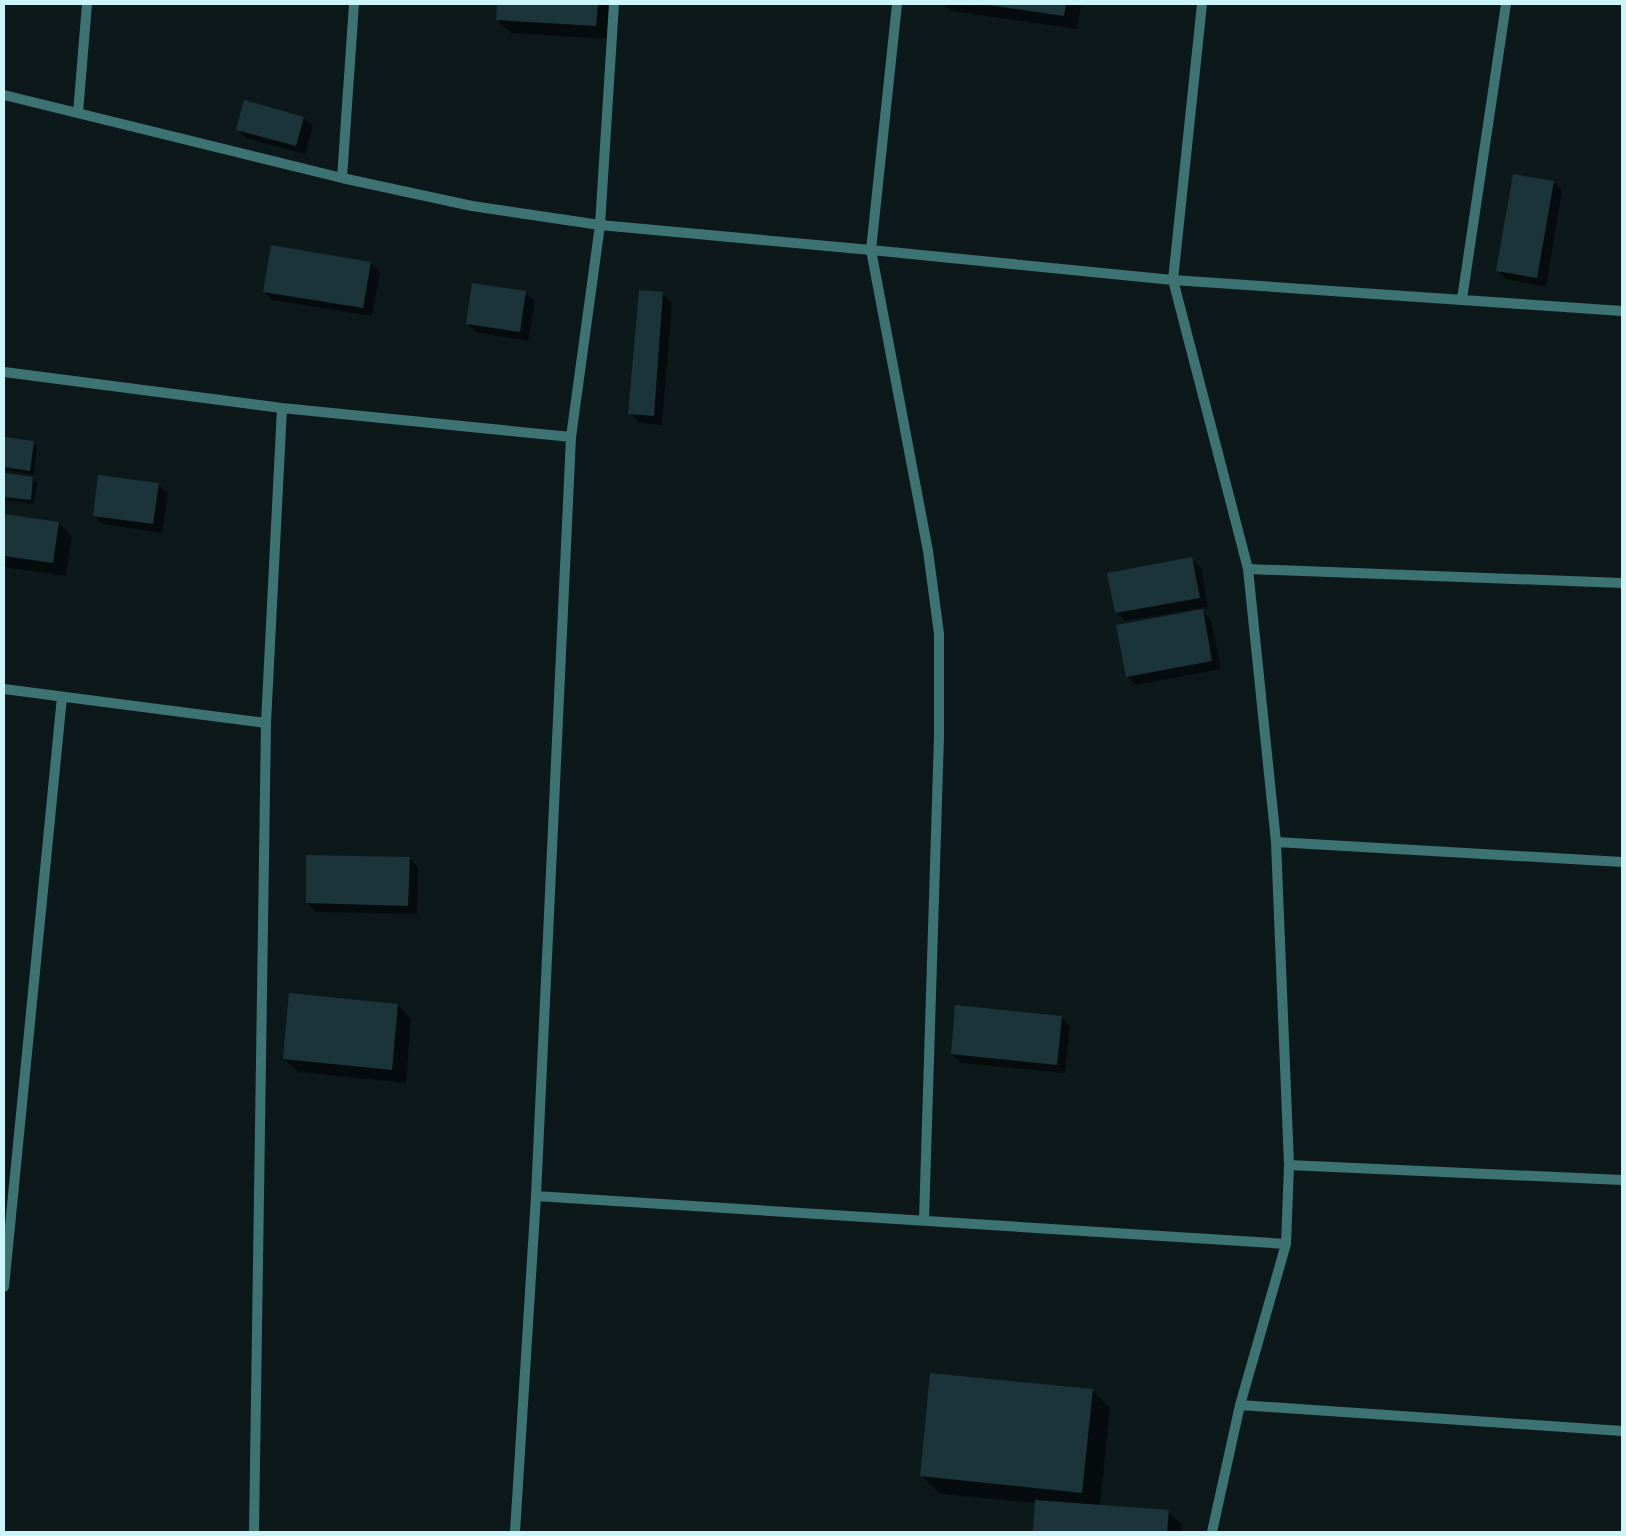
<svg xmlns="http://www.w3.org/2000/svg" width="1626" height="1536" font-family="Raleway,sans-serif">
  <rect width="100%" height="100%" fill="#0d181a"/>
  <path fill="#0007" d="M498,4H612L610,39L511,33L497,20Z
    M944,4H1081L1077,29L951,11Z
    M304,118L313,127L305,154L246,138L237,129Z
    M1553,182L1562,191L1546,287L1506,279L1497,270Z
    M371,263L380,272L372,316L273,300L264,291Z
    M525,292L535,301L528,341L476,332L467,323Z
    M663,294L672,303L662,425L639,423L630,413Z
    M4,438L33,442L37,446L34,475L4,470Z
    M4,474L33,478L37,482L34,504L4,500Z
    M159,485L168,494L162,533L103,524L94,515Z
    M4,515L59,523L72,536L66,576L4,567Z
    M1192,559L1201,568L1208,607L1125,621L1116,612Z
    M1202,611L1211,620L1221,669L1136,685L1127,676Z
    M409,858L418,867L417,914L316,912L307,903Z
    M398,1005L411,1019L406,1083L298,1072L284,1059Z
    M1061,1017L1070,1026L1065,1073L961,1063L952,1054Z
    M1092,1390L1110,1408L1100,1506L1168,1511L1182,1525L1181,1532H1035L1036,1503L940,1494L922,1476Z"/>
  <path fill="#1b3439" d="M497,4H598L596,26L496,20Z
    M988,4H1066L1064,16L988,5Z
    M244,100L304,117L296,146L236,130Z
    M1513,174L1554,181L1537,278L1496,271Z
    M271,245L371,262L363,308L263,292Z
    M472,283L526,291L520,332L466,324Z
    M639,290L663,292L654,416L628,414Z
    M4,437L34,441L30,471L4,467Z
    M4,473L33,477L31,500L4,497Z
    M98,475L159,483L153,524L93,516Z
    M4,514L59,522L53,563L4,556Z
    M1192,557L1200,598L1115,613L1107,573Z
    M1203,609L1212,661L1126,677L1116,625Z
    M306,855L410,857L408,906L306,903Z
    M289,993L398,1004L392,1070L283,1059Z
    M955,1005L1062,1016L1057,1065L951,1054Z
    M930,1373L1093,1389L1082,1493L920,1476Z
    M1035,1500L1169,1510L1167,1532H1033Z"/>
  <g fill="none" stroke-linecap="round" stroke-linejoin="round">
    <path stroke="#3d7373" stroke-width="10" d="M897,4L871,250L928,551L939,634V736L924,1220
      M1202,4L1173,280L1248,569L1276,842L1289,1165L1286,1244L1240,1405L1212,1532
      M4,95L342,178L472,206L600,225L871,250L1173,280L1622,311
      M78,113L87,4
      M342,178L354,4
      M1462,299L1506,4
      M4,372L282,408L571,437
      M1248,569L1622,583
      M4,689L266,723
      M1276,842L1622,862
      M1289,1165L1622,1180
      M536,1196L1286,1244
      M4,1287L62,697
      M1240,1405L1622,1431
      M254,1532L266,723L282,408
      M515,1532L536,1196L571,437L600,225L614,4"/>
  </g>
  <rect width="1626" height="1536" fill="none" stroke="#ccf5f9" stroke-width="10"/>
</svg>
